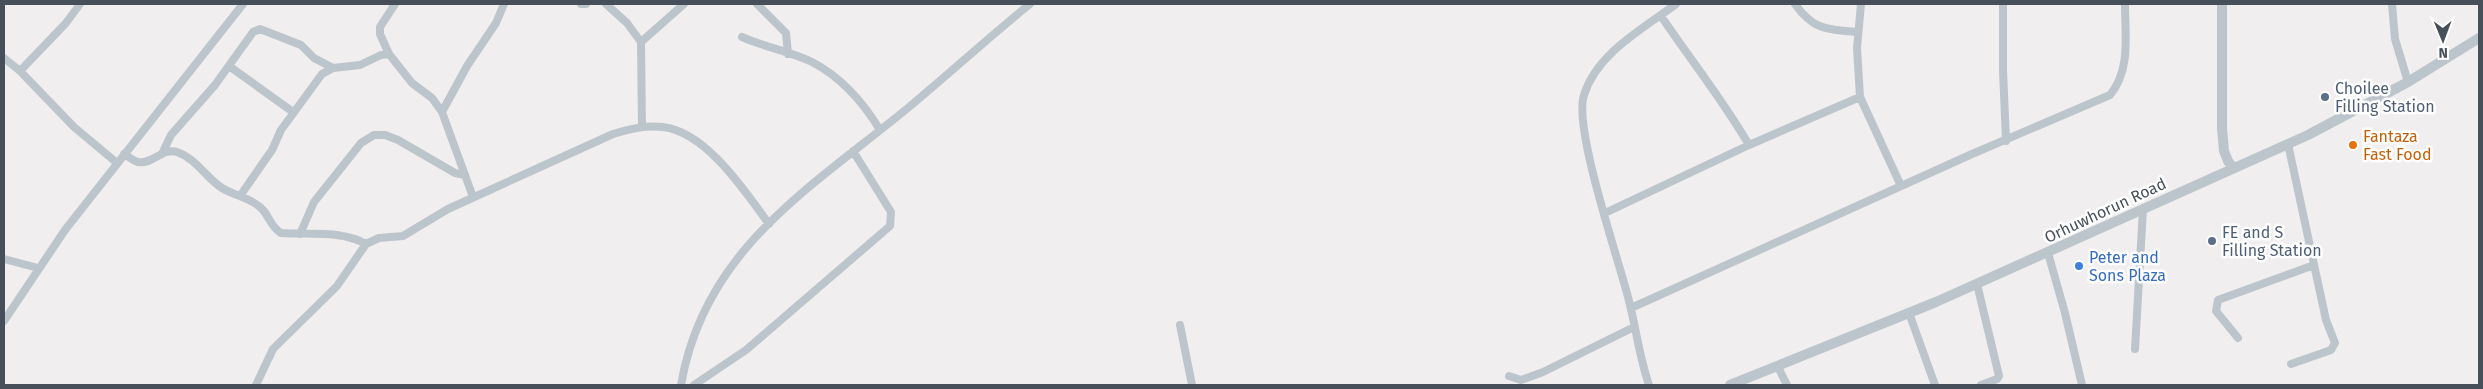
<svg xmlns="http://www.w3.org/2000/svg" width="2483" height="389" font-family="'Fira Sans',sans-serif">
  <rect width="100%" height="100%" fill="#f0eeee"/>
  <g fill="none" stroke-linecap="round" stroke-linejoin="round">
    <path stroke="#bdc5cc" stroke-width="8" d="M395,4L380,27V34L389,54L412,83L432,98L442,112L473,197
      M581,4H586
      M606,4L627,23L641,42L642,126
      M757,4L786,33L788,54
      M1795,4C1813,30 1828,30 1857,32
      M1861,4L1857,48L1860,97L1901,186
      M2003,4V70L2006,141
      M2392,4L2395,39L2408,82
      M1661,16C1690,59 1723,100 1749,145
      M742,37C765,47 791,52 812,62C841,77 863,102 880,130
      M641,42L684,4
      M4,58L20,71L74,127L117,163
      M229,66L293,112
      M20,71L66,23L80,4
      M442,112L467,66L496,23L504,4
      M2288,144L2326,320L2335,343L2331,350L2291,364
      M124,154C128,156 133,161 138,162C152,165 163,147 177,152C197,159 206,178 222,188C235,196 252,198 263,210C270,218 271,227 281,233C310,235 341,230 366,244
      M162,154L171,135L215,85L253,32L260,29L301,45L314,58L333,68
      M240,196L272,150L281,130L322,74L333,68L360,65L381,55L389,54
      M1605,213L1749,145L1860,97
      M300,234L314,202L361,143L374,135H385L398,140L455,173L465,175
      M2048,253L2065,313L2082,385
      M4,259L38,268
      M1977,284L1999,376L1997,379L1981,385
      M1631,308L1972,154L2110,95C2131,70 2125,35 2125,4
      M1909,313L1935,385
      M4,321L65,230L243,4
      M1180,325L1192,385
      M2238,338L2216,311L2218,300L2314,265
      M2135,349L2143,209
      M1778,367L1787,385
      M1509,376L1521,380L1543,372L1634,327
      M256,385L273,349L337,286L366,244L379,238L403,236L448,209L613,134C630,129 645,125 663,127C706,132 744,190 769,224
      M681,385C704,249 811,188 909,107C950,73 989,37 1030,4
      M694,385L746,350L890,226L891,212L853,151
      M1649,385C1639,356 1636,327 1628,297C1618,258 1573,127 1584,95C1597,53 1643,29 1676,4"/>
    <path stroke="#bdc5cc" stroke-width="10" d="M2222,4V128L2224,151L2228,161L2233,168
      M1730,385L1936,302L2308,135L2408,82L2479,38"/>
  </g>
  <g fill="#5c6f8a" stroke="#fff" stroke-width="2">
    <circle cx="2325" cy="97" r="5"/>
    <circle cx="2212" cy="241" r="5"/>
  </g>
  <circle fill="#e8710a" stroke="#fff" stroke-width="2" cx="2353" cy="145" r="5"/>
  <circle fill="#3f7fe0" stroke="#fff" stroke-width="2" cx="2079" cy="266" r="5"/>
  <g text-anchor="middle" stroke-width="5" stroke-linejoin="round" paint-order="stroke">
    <g font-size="16" fill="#4e5e75" stroke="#fff" text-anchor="start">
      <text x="2335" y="94">Choilee<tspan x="2335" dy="18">Filling Station</tspan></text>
      <text x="2222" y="238">FE and S<tspan x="2222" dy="18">Filling Station</tspan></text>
    </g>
    <g font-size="16" fill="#c56008" stroke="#fff" text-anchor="start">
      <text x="2363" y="142">Fantaza<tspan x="2363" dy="18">Fast Food</tspan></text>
    </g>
    <g font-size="16" fill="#47505a" stroke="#fff">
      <text transform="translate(2105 210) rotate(-25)" y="6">Orhuwhorun Road</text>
    </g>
    <g font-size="16" fill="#366cbe" stroke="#fff" text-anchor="start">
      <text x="2089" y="263">Peter and<tspan x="2089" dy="18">Sons Plaza</tspan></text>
    </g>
  </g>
  <rect width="2483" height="389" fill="none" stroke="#47505a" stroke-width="10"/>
  <g transform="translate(2443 40) rotate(179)" stroke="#ffffff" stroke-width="4" paint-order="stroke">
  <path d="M0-4L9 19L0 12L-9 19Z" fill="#47505a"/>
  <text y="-8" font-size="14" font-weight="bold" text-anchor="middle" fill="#47505a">N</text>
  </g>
</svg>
